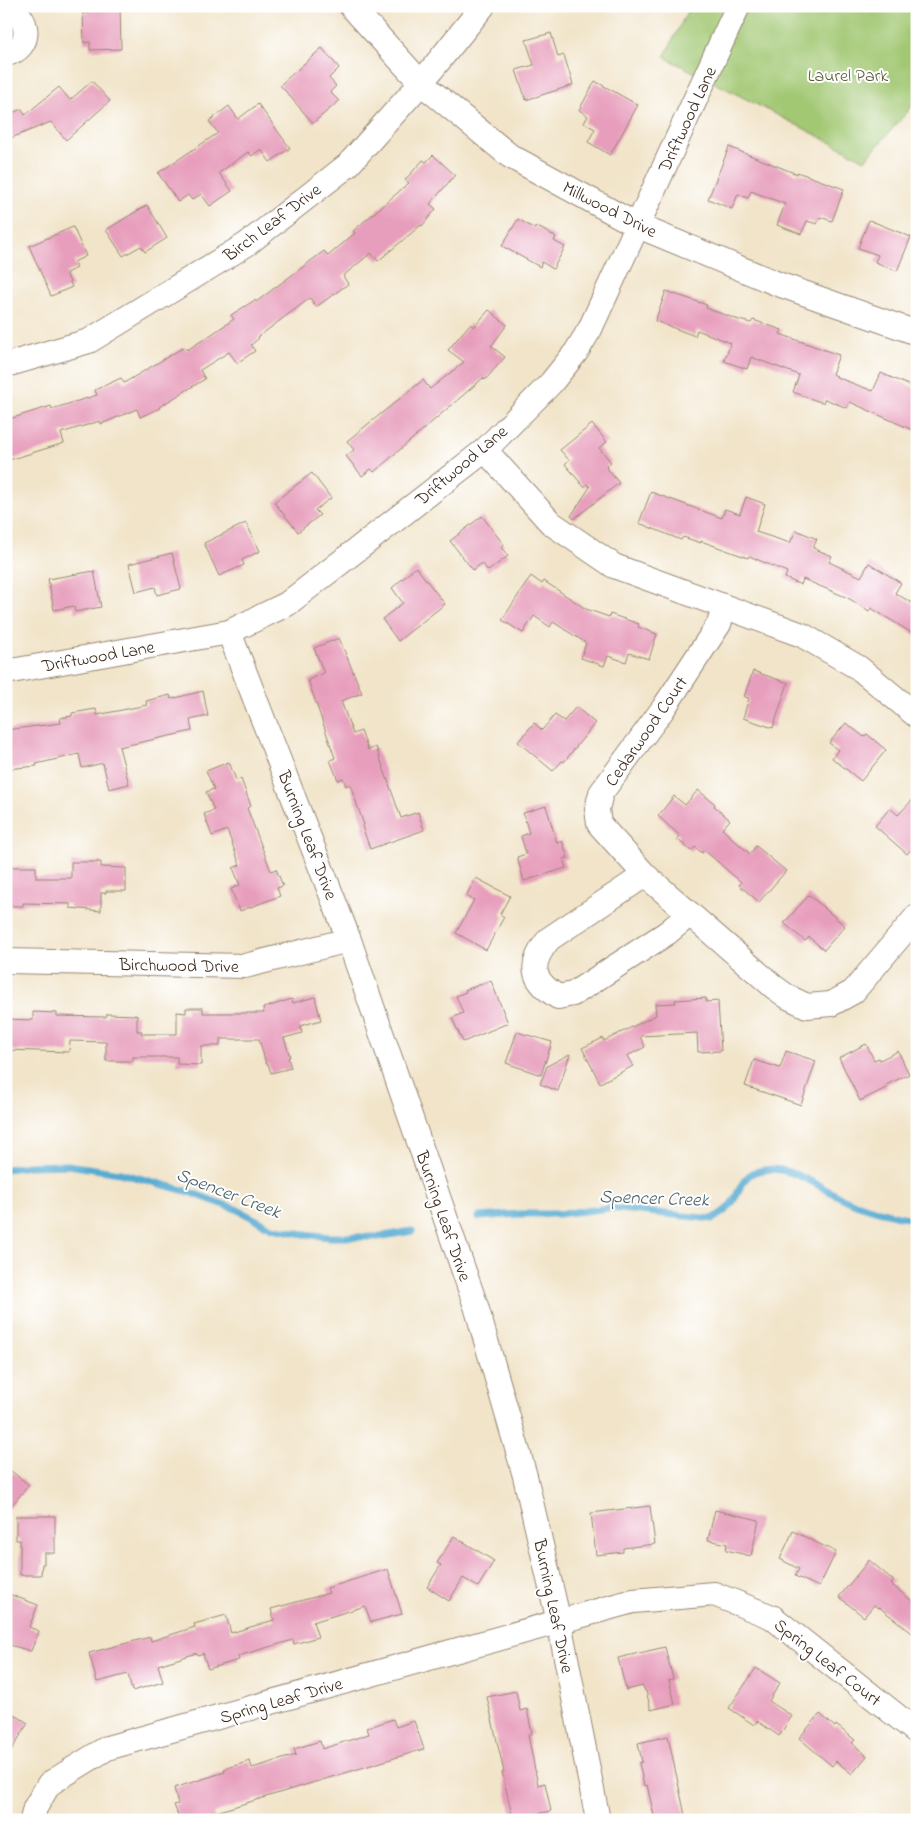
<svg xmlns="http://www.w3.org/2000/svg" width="923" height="1826" font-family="'Indie Flower',sans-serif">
  <rect width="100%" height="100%" fill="#fff"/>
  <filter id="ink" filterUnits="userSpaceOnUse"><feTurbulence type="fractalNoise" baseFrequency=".02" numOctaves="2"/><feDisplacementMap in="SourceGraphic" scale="10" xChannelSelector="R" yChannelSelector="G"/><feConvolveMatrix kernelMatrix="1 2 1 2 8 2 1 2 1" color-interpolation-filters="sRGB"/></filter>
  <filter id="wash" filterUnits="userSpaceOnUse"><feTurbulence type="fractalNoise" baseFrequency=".0096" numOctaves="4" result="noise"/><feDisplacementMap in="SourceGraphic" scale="20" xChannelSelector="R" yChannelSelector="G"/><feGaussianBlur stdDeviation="1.12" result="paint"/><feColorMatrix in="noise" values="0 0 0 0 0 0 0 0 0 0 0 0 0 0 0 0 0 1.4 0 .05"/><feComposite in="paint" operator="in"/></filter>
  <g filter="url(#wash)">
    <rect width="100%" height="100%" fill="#f1e4c9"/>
    <path fill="#a2c873" stroke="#6e7948" d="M690,6H917V101L865,160L664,57Z"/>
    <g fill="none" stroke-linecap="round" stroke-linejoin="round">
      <path stroke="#56abd2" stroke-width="7" d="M6,1169L29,1166L68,1165L120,1173L186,1191L236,1209L272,1228L304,1234L330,1237H378L412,1231
        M479,1217L519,1214H558L610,1208L713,1219C718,1215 724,1212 728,1208C738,1198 741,1177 755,1172C789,1160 821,1190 851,1202C872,1211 894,1215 917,1220"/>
    </g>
    <g id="blocks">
      <path fill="#e79ebc" d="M88,6H120L121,49L90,50V42L84,43L83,13H88Z
        M551,33L558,57L564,55L573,85L526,100L516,70L534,65L526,40Z
        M322,48L339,68L329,78L336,86L330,92L339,101L313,123L280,85Z
        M92,81L110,101L66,140L51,122L6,140V115L22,109L25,115L59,87L70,100Z
        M595,81L638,105L610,155L588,142L595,129L584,123L588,116L579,110Z
        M258,104L290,148L270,162L261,149L252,156L248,152L219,173L232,191L210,206L201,194L192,200L188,195L178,202L158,173L218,133L209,121L229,106L238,119Z
        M729,147L797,174V172L844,189L832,221L820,217L817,224L807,221L801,234L777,225L785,204L751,191L748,198L738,194L732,209L708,199Z
        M433,155L455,175L430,204L436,209L422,226L421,225L378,261L371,253L343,276L348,284L316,307L310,298L258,337L259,338L251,345L255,351L237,363L229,352L200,370L205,379L159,407L160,408L140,417L137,409L101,424L100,421L61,433L64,443L6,461V420L51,406L52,409L97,395L95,390L121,378L124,383L184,347L187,350L206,338L234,319L231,315L255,300L256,302L324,251L328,256L355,233L353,231L409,183L405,180L423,160L426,162Z
        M147,205L167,238L145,252L141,246L123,256L106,230Z
        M518,219L535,229L536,226L556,237L554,241L565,247L553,269L542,262L540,267L502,246Z
        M869,220L911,237L897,271L875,262L878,255L858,248Z
        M73,227L86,256L74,262L77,268L66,273L72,287L51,296L29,246Z
        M666,291L707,305L706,308L739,320L751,323L753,320L782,330L780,334L839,355L832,374L837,376L836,377L873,391L881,373L917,389V432L850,402L847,408L825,399L823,403L793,392L799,375L751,357L747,369L724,361L731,343L697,330L695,336L655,321Z
        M489,310L507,325L491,346L505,357L485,380L483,378L374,472L371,469L362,476L346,456L354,450L347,441L423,380L430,389L464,362L448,350L470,324L474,327Z
        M592,424L607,442L599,448L611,462L606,467L619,483L574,519L571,516L590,487L587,484L584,487L565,464L569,460L560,450Z
        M312,473L331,498L315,510L320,515L298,532L274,502Z
        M651,492L722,518L725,509L740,514L746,497L765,504L756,532L790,543L796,530L817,539L813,548L832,556L829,562L861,577L869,563L901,583L895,593L917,606V636L871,608L869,611L848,598L803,579L801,585L785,578L787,572L749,556L748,558L701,541V543L683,537L681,540L639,523Z
        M482,516L504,545L501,547L508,556L488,571L482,563L473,570L450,541Z
        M246,523L260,551L242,560L244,565L219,576L204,543Z
        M172,553L181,589L157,595L155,587L136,592L129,564Z
        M416,567L445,604L398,641L382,619L403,603L392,588Z
        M94,571L101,607L75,612L74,606L54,610L48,579Z
        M531,576L542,584L544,581L586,609L609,617L610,614L639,624L638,627L657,634L649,659L629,653L626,662L608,656L604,666L581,658L586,643L553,622L550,627L534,616L523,633L502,620Z
        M339,638L362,693L341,701L353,734L361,731L368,750L376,747L401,818L418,812L424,830L370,849L362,826L364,825L350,784L346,786L343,778L338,780L330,760L335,758L308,680L324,673L314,648Z
        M753,671L788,683L773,728L743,718L749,698L744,697Z
        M203,691L208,716L190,720L192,731L119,747L129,784L109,789L103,763L82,768L79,754L36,764L37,766L6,769V730L61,723L60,718L72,716V713L96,709L97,715L147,705L146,701L170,695L171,699Z
        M576,707L595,723L564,762L562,761L553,771L518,742L534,723L542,730L555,715L564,721Z
        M846,723L864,737L867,734L886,750L861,781L832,758L838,750L829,743Z
        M229,762L236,780L241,779L251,806L247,808L271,871L276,869L283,886L277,888L280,896L240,911L231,889L240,885L233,868L240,865L227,830L212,836L204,814L214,810L206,792L214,789L206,771Z
        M698,790L715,804L714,806L730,820L722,829L750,854L756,846L786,871L759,902L739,885L741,882L704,850L702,853L695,847L691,851L677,839L680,836L658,816L674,796L685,805Z
        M917,795V843L907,854L875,826L890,808L898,815Z
        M546,806L557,843L562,841L568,858L563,859L566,868L524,881L517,857L526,854L521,836L529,833L523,813Z
        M71,862H101V867L126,868V891H106V893H101V911L70,908V904L23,903V906H6V867H36V878H71Z
        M476,878L510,896L500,914L504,917L486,950L456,933L474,900L466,896Z
        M809,895L845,926L824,950L809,937L805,941L784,923Z
        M491,981L508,1023L463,1042L452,1018L463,1013L456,996L466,992L465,990Z
        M315,997L321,1020L300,1026L302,1033L284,1038L290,1057H288L291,1068L271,1073L268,1064H266L259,1039H220V1046H201V1065L177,1064V1057H133V1061H106V1042L70,1041L69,1052L6,1050V1019L33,1020V1012L57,1013V1016L106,1017L107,1014L137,1015V1031H142L141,1034H177V1012L186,1013V1008H203V1013H264L263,1008L292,999L293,1003Z
        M706,998V1002L718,1001L721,1051L698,1052L697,1033L640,1036L645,1047L627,1056L633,1066L600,1083L582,1048L603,1038L604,1041L656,1015L655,1004L676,1003L675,1000Z
        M517,1032L552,1042L541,1075L506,1063Z
        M866,1044L874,1060L879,1058L880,1060L898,1051L909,1074L886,1085L888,1087L860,1101L839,1058Z
        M786,1051L816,1061L801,1105L745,1086L754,1060L780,1068Z
        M570,1054L558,1091L540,1084L547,1066Z
        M6,1467L29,1485L6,1512Z
        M650,1506L655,1544L623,1548V1552L596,1555L591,1513Z
        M715,1510L759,1520L751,1556L726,1550L727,1544L708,1540Z
        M16,1516H55V1553H44V1564H42L41,1575H20V1540H16Z
        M793,1531L836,1552L819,1587L795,1576L799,1569L780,1559Z
        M454,1536L494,1561L478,1587L463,1578L449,1601L427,1587L441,1565L437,1563Z
        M869,1560L894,1581L891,1584L917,1605V1637L879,1607L878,1608L874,1605L864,1617L839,1597Z
        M388,1569L402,1614L371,1622L365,1606L313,1622L318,1637L294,1644L293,1640L238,1656L239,1660L208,1669L203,1653L198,1655L197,1653L158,1665L163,1682L132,1691L128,1674L97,1682L89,1653L150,1637L151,1641L195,1627L194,1624L226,1615L231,1633L274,1620L271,1609L329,1593L327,1588Z
        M6,1593L38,1605L29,1627L39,1631L31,1651L6,1644Z
        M665,1647L673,1679L669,1680L675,1704L651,1710L646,1691H645L643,1686L626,1690L618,1658Z
        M756,1668L780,1683L769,1701L792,1716L779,1736L757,1721L754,1725L729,1708Z
        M516,1691L520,1711L527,1709L532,1734L528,1735L538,1785L545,1783L551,1811L513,1819L502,1772H504L487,1697Z
        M6,1709L28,1723L6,1759Z
        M820,1714L835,1727L836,1725L855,1740L852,1743L867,1756L852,1774L836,1761L832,1766L799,1738Z
        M393,1719L396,1727L414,1721L424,1749L213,1813L215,1820H180L174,1805L178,1804L174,1788L225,1772L224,1769L250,1761L252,1768L296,1755L294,1749L320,1741L322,1749L369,1734L367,1728Z
        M668,1736L686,1820H655L647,1785L644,1786L639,1763L642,1762L638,1743Z"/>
    </g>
  </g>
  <g filter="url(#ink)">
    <use href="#blocks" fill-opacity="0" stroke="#968774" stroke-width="1"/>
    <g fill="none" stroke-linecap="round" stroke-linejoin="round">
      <g stroke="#968774" stroke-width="26">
        <path id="minor" d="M351,6L421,83L510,156L638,226L778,284L917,333
          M6,7C31,15 33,49 6,54
          M6,365L89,341L247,244L348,165L421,83L483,6
          M485,450L551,523L614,566L802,635L859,668L917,716
          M724,608L719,624L663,709L601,793L597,809L599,824L645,875L774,987L788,997L807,1006L831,1004L853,992L917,916
          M229,632L349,940L476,1306L525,1476L559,1622L598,1820
          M6,672L229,632L287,604L485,450L551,383L576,352L590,329L738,6
          M645,875L549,939C529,964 530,979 558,997L573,994L667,933L690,914
          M6,961L245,966L349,940
          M32,1820L35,1808L49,1784L107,1748L633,1601L714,1594L772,1617L917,1732"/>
      </g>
      <use href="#minor" stroke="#fff" stroke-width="24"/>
    </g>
  </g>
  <g text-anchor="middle" stroke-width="4" stroke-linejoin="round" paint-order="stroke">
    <g font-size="18" fill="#5a5938" stroke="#fff">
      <text x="848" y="81">Laurel Park</text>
    </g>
    <g font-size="18" fill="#3b2a1e" stroke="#fff">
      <text transform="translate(687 119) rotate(-65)" y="6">Driftwood Lane</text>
      <text transform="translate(610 209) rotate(27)" y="6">Millwood Drive</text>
      <text transform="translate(272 222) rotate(-37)" y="6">Birch Leaf Drive</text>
      <text transform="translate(461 465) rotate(-40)" y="6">Driftwood Lane</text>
      <text transform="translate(98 656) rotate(-10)" y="6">Driftwood Lane</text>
      <text transform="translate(646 731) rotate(-55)" y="6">Cedarwood Court</text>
      <text transform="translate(308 835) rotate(69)" y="6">Burning Leaf Drive</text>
      <text transform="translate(179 965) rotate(1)" y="6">Birchwood Drive</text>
      <text transform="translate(444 1216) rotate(71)" y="6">Burning Leaf Drive</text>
      <text transform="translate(554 1606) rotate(78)" y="6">Burning Leaf Drive</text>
      <text transform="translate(828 1662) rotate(38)" y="6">Spring Leaf Court</text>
      <text transform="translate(281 1700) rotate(-16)" y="6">Spring Leaf Drive</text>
    </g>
    <g font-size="19" font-style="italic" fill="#465e66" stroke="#fff">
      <text transform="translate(229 1192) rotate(21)" y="7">Spencer Creek</text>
      <text transform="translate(654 1197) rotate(2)" y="7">Spencer Creek</text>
    </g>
  </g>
  <rect width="923" height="1826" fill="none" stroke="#fff" stroke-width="25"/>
</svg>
